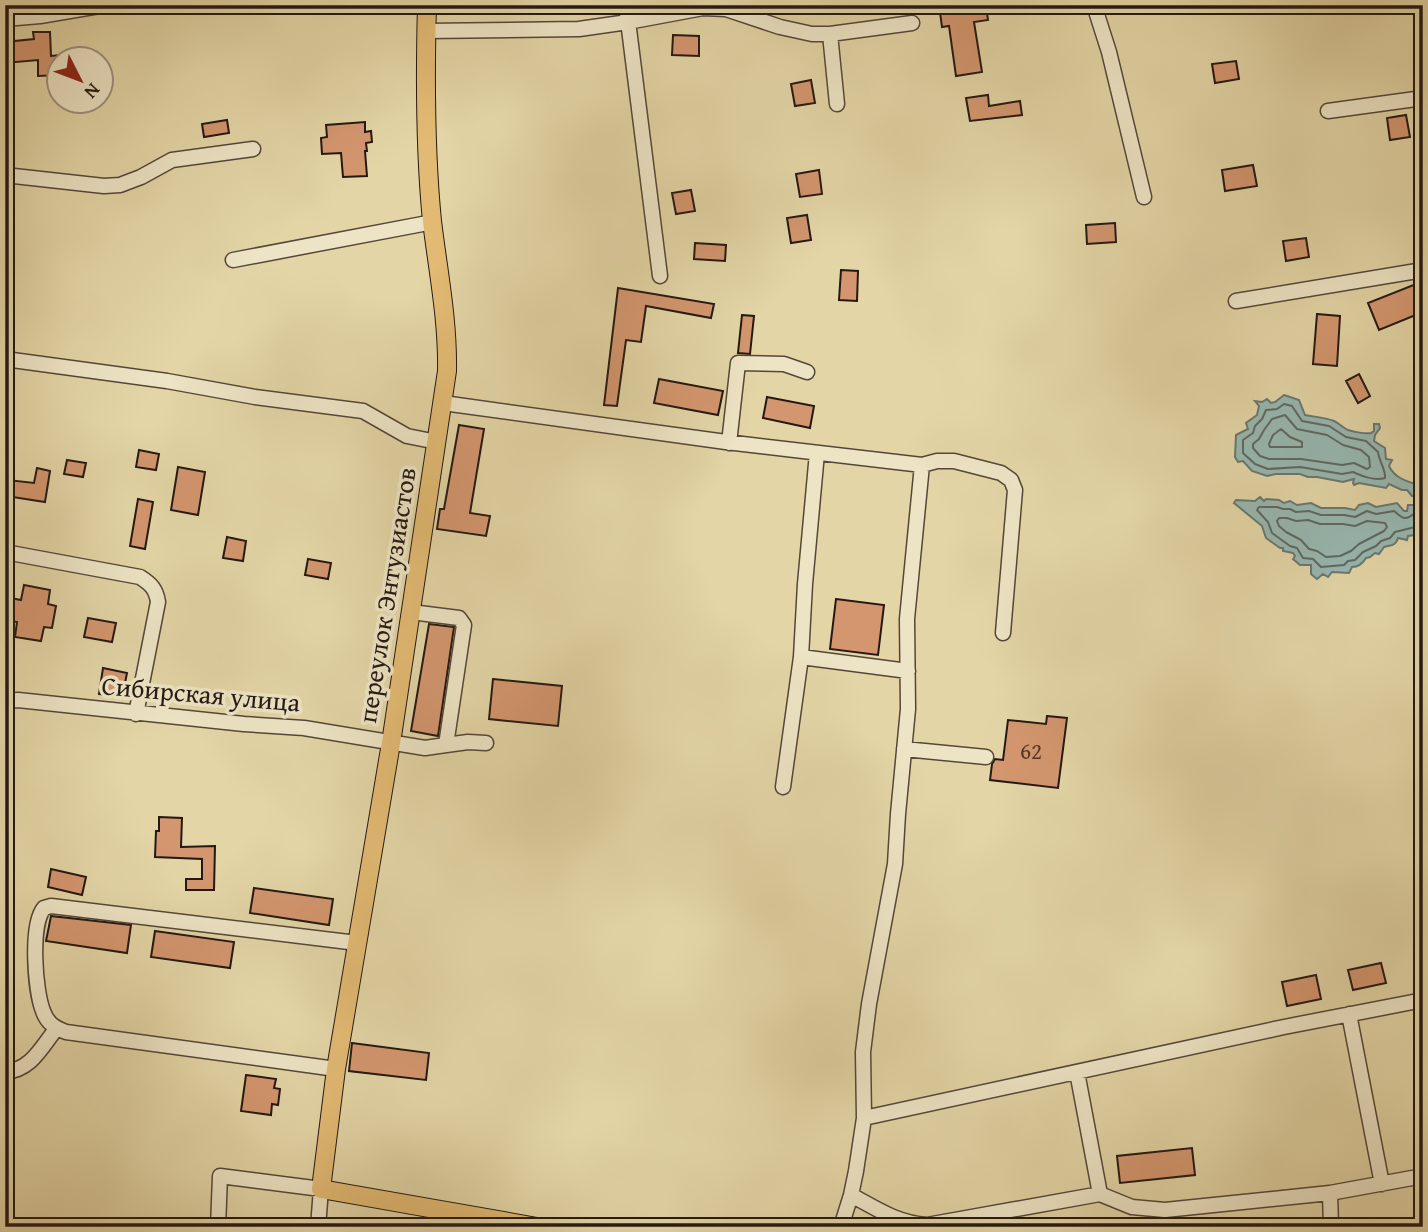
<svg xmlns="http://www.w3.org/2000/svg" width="1428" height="1232" font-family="'Gentium Book Plus',serif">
  <rect width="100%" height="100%" fill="#e3d5a6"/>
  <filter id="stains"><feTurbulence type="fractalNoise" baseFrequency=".00286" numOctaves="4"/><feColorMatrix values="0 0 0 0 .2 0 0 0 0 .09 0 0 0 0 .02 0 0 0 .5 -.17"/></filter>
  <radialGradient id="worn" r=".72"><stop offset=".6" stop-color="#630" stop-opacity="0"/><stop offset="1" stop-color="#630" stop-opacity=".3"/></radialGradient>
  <path fill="#97b7b0" stroke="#697771" stroke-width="2" d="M1284,395L1299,400L1305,415C1314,417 1324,417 1334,421C1339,423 1343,428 1348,430C1354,432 1365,434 1371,433L1374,431V424H1379L1380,428L1375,435L1374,441L1385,448L1386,459L1392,460L1389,466C1394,477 1405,481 1416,484L1417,491L1415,496H1412L1407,490H1402L1389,484L1386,488L1359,483L1354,485L1353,483L1354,479L1343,482L1317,477H1308L1300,474H1276L1267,476L1252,471L1243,461L1238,462L1235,457L1236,435L1248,429L1246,423L1257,415L1259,406L1255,401L1262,402L1267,399L1271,403L1275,402Z
    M1260,497L1264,501L1266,499L1279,500L1284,503L1290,501L1297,505L1311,503L1321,508H1345L1355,510L1359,505L1368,503L1376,507L1397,503L1404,511H1407L1408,505H1413L1420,507L1423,514V532L1421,531L1415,535L1408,536L1407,540L1398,538C1396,546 1391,545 1384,547L1379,554L1375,553L1370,557L1366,558C1363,563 1358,567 1352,567L1349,573L1332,572L1328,577L1323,574L1317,579L1311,574V565H1300L1293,559L1295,556L1293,553L1283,551V548H1280L1266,538L1262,526L1234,503L1236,500L1255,501Z"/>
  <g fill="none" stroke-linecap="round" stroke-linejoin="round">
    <path stroke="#5e6862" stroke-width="2" d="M1284,404L1292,406L1302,421L1329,426L1346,437L1366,441L1378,452C1379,461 1386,470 1385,478C1374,481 1362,476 1353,472L1342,474L1300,467L1268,469L1255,464L1243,453V440L1253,433L1255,426L1262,419L1266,410L1277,409Z
      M1285,415L1297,429L1327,435L1343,445L1361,450L1369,457L1370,467L1367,469L1354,463L1342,465L1301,459H1269L1260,456L1253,448V444L1259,439L1264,430L1272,419Z
      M1281,429L1290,437L1302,442V447H1270L1269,444L1273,435Z
      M1423,514L1415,513C1405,521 1403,519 1394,511L1376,514L1367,511L1355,517L1344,515H1321L1309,511L1296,512L1290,509H1283L1277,507H1259L1257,510L1268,522L1272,533L1290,546L1297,548L1303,558L1313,559L1321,567L1344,565L1348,561L1355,560L1363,552L1376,546L1381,541L1390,538L1395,532L1423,525
      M1279,518H1287L1296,521L1308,520L1320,524H1343L1355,526L1367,521L1385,523L1387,527L1384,531L1359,544L1351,551L1340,556L1326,557L1317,551L1309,549L1301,540L1286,532L1279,526L1277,521Z"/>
  </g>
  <path fill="#d3966e" stroke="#241813" stroke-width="2" d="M939,5H986L988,20L974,22L982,72L956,76L949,26L942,27Z
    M33,32H50L51,56L60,55V75L38,76V60L5,63V42L34,39Z
    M673,35L699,36V56L672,55Z
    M1236,61L1239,79L1215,83L1212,64Z
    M811,80L815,103L795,106L791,84Z
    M988,95L989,106L1020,101L1022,115L970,121L966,98Z
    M1406,115L1410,137L1390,140L1387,118Z
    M227,120L229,133L204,137L202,124Z
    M365,122V132L371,131L372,142L366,143L367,151H365L367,176L343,177L341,153L322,154L321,138L327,137L326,125Z
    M1253,165L1257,186L1225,191L1222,170Z
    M819,170L822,194L800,197L796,174Z
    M691,190L695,211L676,214L672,193Z
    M807,215L811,240L791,243L787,218Z
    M1115,223L1116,242L1087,244L1086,225Z
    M1306,238L1309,257L1286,261L1283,241Z
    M695,243L726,245L725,261L694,259Z
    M841,270L858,271L857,301L839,300Z
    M1416,284L1423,300V312L1379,330L1368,303Z
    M618,288L714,304L711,318L646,306L641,342L626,340L617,406L604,405Z
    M1317,314L1340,316L1337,366L1313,364Z
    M742,315L754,316L750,354L738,353Z
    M1359,374L1370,396L1358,403L1346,381Z
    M659,379L723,391L718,415L654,403Z
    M767,397L814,406L810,428L763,418Z
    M459,425L484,429L470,513L490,516L486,536L437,529L440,509H444Z
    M139,450L159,454L156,470L136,467Z
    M67,460L86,463L83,477L64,474Z
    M178,467L205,472L198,515L171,510Z
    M37,468L50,471L45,502L6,496L8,480L34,483Z
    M138,499L153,502L145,549L130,546Z
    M227,537L246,541L243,561L223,558Z
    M308,559L331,563L328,579L305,575Z
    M24,585L50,590L48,604L56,606L52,628L44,627L41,641L15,637L17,622L5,620V597L21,600Z
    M836,599L884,605L878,655L830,649Z
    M88,618L116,623L112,642L84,637Z
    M429,624L454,627L438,736L411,731Z
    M103,668L127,673L122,698L99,694Z
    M493,679L562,686L558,726L489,719Z
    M1047,716L1067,718L1058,788L990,780L992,764L995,759L1003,760L1008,720L1046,724Z
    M159,817L182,818L181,847L215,846L214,890H186V879H202V859L155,857L156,831H159Z
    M51,869L86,877L82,895L48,887Z
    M254,888L333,899L329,925L250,913Z
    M51,916L131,925L127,953L46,941Z
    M155,931L234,942L230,968L151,957Z
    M1381,963L1386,983L1353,990L1348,970Z
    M1316,975L1321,999L1287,1006L1282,982Z
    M352,1043L429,1053L426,1080L349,1071Z
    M246,1075L276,1079L274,1088L280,1089L278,1105L272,1104L271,1115L241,1111Z
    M1192,1148L1195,1175L1120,1183L1117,1156Z"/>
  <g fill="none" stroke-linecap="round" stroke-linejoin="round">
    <g stroke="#544738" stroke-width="17">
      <path id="minor" d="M626,5L660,276
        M1094,5L1109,52L1144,197
        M5,19L40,16L105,5
        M426,31L579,29L628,22L703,8L726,9L780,27L812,34H830L912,23
        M830,34L837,104
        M1328,111L1423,98
        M5,175L104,186L120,185L141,177L172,160L253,149
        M233,260L433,222
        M1236,301L1423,270
        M5,359L167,381L255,397L363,411L407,436L437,442
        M443,403L726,442L922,465L937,461H954L1001,473L1011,480L1015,490L1003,633
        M729,443L738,363L784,364L807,372
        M5,552L140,577C151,584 156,589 158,602L136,714
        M801,657L908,671
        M5,701L18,700L244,724L304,728L425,748L446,745L464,625L459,618L411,612
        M446,745L468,742L486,743
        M904,749L986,757
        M783,787L801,657L805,584L817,453
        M1349,1014L1382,1184
        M336,1069L66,1032C55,1028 47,1023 43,1011C35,991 30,925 44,908L51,906L357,943
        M5,1072C31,1070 41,1048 56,1029
        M1077,1072L1100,1194
        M864,1118L1284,1027L1423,1000
        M1330,1193L1331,1227
        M851,1195C877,1209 897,1223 927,1225L1100,1194L1132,1207L1165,1210L1330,1193L1423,1176
        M432,1208L441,1227
        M218,1227L220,1176L321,1189L318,1227
        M841,1227L851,1195L856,1171L864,1118L863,1052L869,1004L895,864L898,814L908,709L907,619L922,465"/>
    </g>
    <g stroke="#241813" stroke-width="20">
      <path id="major" d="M427,5C425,77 425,150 432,221C438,271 448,320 447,371L391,743L336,1069L321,1189L537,1227"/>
    </g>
    <use href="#minor" stroke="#ede4c5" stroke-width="14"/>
    <use href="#major" stroke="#e2ba73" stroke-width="18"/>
  </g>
  <g text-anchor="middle" stroke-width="7" stroke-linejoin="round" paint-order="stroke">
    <g font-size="23" fill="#50382a">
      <text x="1031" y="759">62</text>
    </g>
    <g font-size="26" fill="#241813" stroke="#ede4c5">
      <text transform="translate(387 595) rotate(-81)" y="9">переулок Энтузиастов</text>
      <text transform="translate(201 694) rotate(5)" y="9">Сибирская улица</text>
    </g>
  </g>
  <rect width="1428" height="1232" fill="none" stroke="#e3d5a6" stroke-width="28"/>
  <rect x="7" y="7" width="1414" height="1218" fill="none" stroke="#241813" stroke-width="3.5"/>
  <rect x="14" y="14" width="1400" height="1204" fill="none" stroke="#241813" stroke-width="2"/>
  <g transform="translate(80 80) rotate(132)"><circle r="33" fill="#ede4c5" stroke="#9d927e" stroke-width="2"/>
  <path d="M0-5L12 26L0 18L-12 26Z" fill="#8f2418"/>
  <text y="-10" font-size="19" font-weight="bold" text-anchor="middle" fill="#241813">N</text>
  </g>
  <rect width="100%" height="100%" filter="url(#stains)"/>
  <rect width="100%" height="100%" fill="url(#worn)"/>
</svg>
